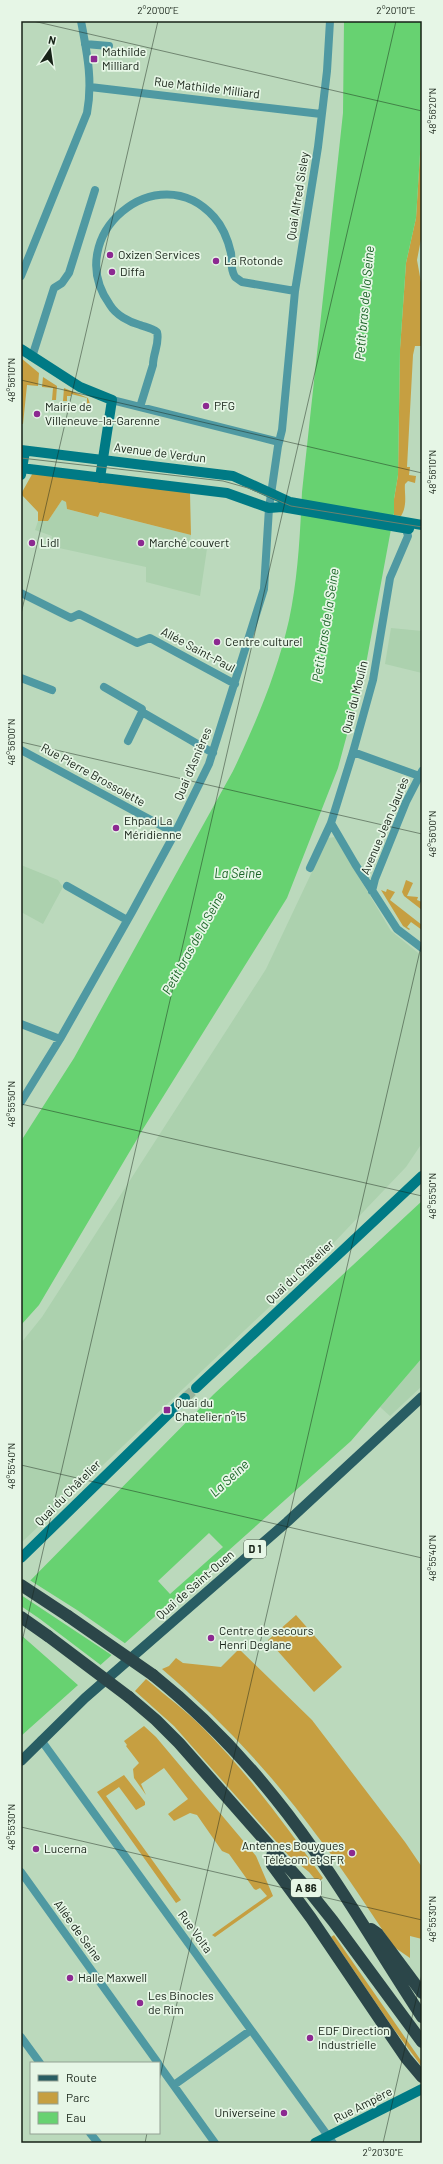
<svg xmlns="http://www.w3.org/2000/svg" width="443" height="2164" font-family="Barlow,sans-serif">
  <rect width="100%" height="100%" fill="#bbd9bc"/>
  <path fill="#acd1ae" d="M62,500L66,502L67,509L97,517L99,512L191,535L190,539L208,542L200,596L146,582V567L50,546L52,536L35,530L38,521H48Z
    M391,628L422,631V673L385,664Z
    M335,837L391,931L422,956V1143L406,1167L304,1274L22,1542L21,1343L42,1317L266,969L328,838Z
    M21,865L58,880L63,887L43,924L21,912Z
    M422,1358V1386L390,1416L380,1407Z"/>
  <path fill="#c69f41" d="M422,122V234L417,260L422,288V346H415L413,355L407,467H410L409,475L416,476L415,483L408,481L405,484C404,492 408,505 401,516L394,515V499L398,475L400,349L406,263L416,218Z
    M21,358L39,373L38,386L27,385L23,424H21Z
    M43,377L57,386L56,400H52L53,388L42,387Z
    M64,388L88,398L90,404H87V398L71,394V396H67V401H63Z
    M35,469L190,493L191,535L100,512L98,517L67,509L66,502L62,500L48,521H38V512L21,494Z
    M406,880L413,883L407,896L418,897L417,900L422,902V910L404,896L402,892Z
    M387,889L395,892L390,900L422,925V930L411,922L407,927L410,929L409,930L403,926L381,890L386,892Z
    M296,1615L342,1667L314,1692L268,1640Z
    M239,1649L312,1720L405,1842L422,1867V1939L410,1936V1958L394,1947C369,1910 345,1872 318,1837C273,1775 220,1719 162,1669L169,1666L176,1658L183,1663L221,1667Z
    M146,1679C166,1696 188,1712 206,1731C250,1776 287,1827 323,1878L318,1883L309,1872L289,1856L174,1726L135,1691Z
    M144,1726L156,1737L256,1856L273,1896L215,1937L212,1935L267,1896L260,1888L256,1890L254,1889L229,1854L222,1851L197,1815L190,1813L174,1821L168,1814L188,1799L164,1768L141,1784L146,1795L134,1778L133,1769L139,1763L126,1746L127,1745L124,1741Z
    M124,1775L145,1802V1805L136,1810L119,1787L106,1796L181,1900L176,1903L97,1792Z
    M334,1935L422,2062V2067L393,2028L331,1937Z"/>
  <path fill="#67d271" d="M344,21H422V122L416,218L406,263L400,349L398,475L394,499V513L366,664L338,768L287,898L143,1129L39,1305L21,1325V1141L74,1058L233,771C256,723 277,673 289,620C298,578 300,535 302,492L343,113Z
    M422,1201V1358L351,1441L21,1736V1590L214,1394Z"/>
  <path fill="#bbd9bc" d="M209,1533L223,1547L170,1594L158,1581Z
    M28,1579L77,1610L126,1644L113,1656L21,1595V1587Z
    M21,1606L40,1619L102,1666L79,1686L21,1635Z"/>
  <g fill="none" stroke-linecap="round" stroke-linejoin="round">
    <path stroke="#9ab49b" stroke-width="10" stroke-dasharray="10 5" stroke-linecap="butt" d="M185,1398L196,1388"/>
    <path stroke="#4f99a2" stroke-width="8" d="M85,44L109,46
      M90,87L321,114
      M21,276L87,113C93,81 87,53 81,21
      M32,357L54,288L62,283L69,273L95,190
      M112,400L279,442
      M140,407L153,365C153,353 160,343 157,332C152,328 145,327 140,325C129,322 116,315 110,305C60,236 158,154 214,217C223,227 228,240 231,253C232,261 230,269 235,277L242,282L295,291
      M21,593L71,618L79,614L137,643L150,638L235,684
      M21,678L52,690
      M104,687L142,709V712L213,753
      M128,741L142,712
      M21,750L175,833
      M353,752L422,777
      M331,823L355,864L397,929L422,948
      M310,868L331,823L353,752L373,680L390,578L408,536L406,529
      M67,886L127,920
      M372,891L375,879L406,802L422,771
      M21,1024L60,1039
      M21,1102L60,1039L132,912L175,833L209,764L264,589L269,508L278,446L282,430L295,291L318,147L327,71L330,21
      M41,1740L333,2143
      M21,1872L158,2063
      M21,2037L40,2063
      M159,2065L215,2143
      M174,2085L251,2030
      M90,2133L98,2143"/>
    <path stroke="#007a85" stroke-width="10" d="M21,349L80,387L112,400L100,478
      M21,450L233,476L290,502L422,525
      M21,468L227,493L269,508L282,507L409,529
      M21,475L25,451
      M196,1388L422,1176
      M21,1558L185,1398
      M315,2143L422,2089"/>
    <path stroke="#285d63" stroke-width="10" d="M21,1761L85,1698L287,1522L422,1397"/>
    <path stroke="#2b4649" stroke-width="12" d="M21,1585L68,1616
      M21,1617L48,1636
      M153,1675C198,1711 239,1753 275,1798C330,1866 374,1944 422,2017
      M129,1697L156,1720L179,1743L305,1886L333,1921L422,2042
      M273,1852L271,1862L272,1865L311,1918L406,2058L422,2077
      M371,1929L378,1934L422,1993"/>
    <path stroke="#6d826e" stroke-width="1" d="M21,458L223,481L248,488L291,506L422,527"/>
    <path stroke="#2b4649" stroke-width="12" d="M68,1616L153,1675
      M48,1636L129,1697"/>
  </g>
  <path fill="none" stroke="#172217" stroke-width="1" stroke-opacity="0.45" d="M33,21L422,111M21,380L422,473M21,614L158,21M21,742L422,834M21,1104L422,1196M21,1465L422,1558M21,1646L396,21M21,1827L422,1920M159,2081L422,942M145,2143L147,2133M383,2143L422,1974"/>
  <g fill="#8c2991" stroke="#e6f6e6" stroke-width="1.5">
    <rect x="90" y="55" width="8" height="8" rx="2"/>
    <circle cx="110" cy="255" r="4"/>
    <circle cx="216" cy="261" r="4"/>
    <circle cx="112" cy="272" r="4"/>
    <circle cx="206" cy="406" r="4"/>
    <circle cx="37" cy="414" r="4"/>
    <circle cx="32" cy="543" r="4"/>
    <circle cx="141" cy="543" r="4"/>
    <circle cx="217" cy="642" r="4"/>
    <circle cx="116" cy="828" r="4"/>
    <rect x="163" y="1406" width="8" height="8" rx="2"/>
    <circle cx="211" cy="1638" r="4"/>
    <circle cx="36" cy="1849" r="4"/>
    <circle cx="352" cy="1853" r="4"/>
    <circle cx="70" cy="1978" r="4"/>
    <circle cx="140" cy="2003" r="4"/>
    <circle cx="310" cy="2038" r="4"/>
    <circle cx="284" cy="2113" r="4"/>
  </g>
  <g text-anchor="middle" stroke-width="3.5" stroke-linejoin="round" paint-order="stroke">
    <g fill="#e6f6e6" stroke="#556255" stroke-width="1">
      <rect x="244" y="1540" width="22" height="18" rx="3"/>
      <rect x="291" y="1879" width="30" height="18" rx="3"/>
    </g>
    <g font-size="11" font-weight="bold" fill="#172217">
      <text x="255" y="1553">D 1</text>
      <text x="306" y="1892">A 86</text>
    </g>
    <g font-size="12" fill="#172217" stroke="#e6f6e6" text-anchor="start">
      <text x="102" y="56">Mathilde<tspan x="102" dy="14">Milliard</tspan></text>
      <text x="118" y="259">Oxizen Services</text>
      <text x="224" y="265">La Rotonde</text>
      <text x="120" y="276">Diffa</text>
      <text x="214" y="410">PFG</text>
      <text x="45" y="411">Mairie de<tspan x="45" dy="14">Villeneuve-la-Garenne</tspan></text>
      <text x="40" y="547">Lidl</text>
      <text x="149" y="547">Marché couvert</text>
      <text x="225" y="646">Centre culturel</text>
      <text x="124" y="825">Ehpad La<tspan x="124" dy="14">Méridienne</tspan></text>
      <text x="175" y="1407">Quai du<tspan x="175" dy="14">Chatelier n°15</tspan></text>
      <text x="219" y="1635">Centre de secours<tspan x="219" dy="14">Henri Deglane</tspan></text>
      <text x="344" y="1850" text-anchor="end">Antennes Bouygues<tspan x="344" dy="14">Télécom et SFR</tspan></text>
      <text x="44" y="1853">Lucerna</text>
      <text x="78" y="1982">Halle Maxwell</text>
      <text x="148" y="2000">Les Binocles<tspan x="148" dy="14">de Rim</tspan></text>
      <text x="318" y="2035">EDF Direction<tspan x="318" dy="14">Industrielle</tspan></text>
      <text x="276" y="2117" text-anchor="end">Universeine</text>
    </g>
    <g font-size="12" fill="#172217" stroke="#e6f6e6">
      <text transform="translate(207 88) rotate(7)" y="4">Rue Mathilde Milliard</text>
      <text transform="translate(298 196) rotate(-81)" y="4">Quai Alfred Sisley</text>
      <text transform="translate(160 453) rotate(7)" y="4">Avenue de Verdun</text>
      <text transform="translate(198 650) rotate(28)" y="4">Allée Saint-Paul</text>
      <text transform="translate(355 697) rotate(-76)" y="4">Quai du Moulin</text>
      <text transform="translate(193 764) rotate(-67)" y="4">Quai d'Asnières</text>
      <text transform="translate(93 775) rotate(29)" y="4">Rue Pierre Brossolette</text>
      <text transform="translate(385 826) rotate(-67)" y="4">Avenue Jean Jaurès</text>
      <text transform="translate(300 1272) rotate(-43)" y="4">Quai du Châtelier</text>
      <text transform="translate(68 1493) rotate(-45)" y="4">Quai du Châtelier</text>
      <text transform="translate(195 1585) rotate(-41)" y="4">Quai de Saint-Ouen</text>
      <text transform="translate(78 1931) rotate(54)" y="4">Allée de Seine</text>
      <text transform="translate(195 1932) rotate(54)" y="4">Rue Volta</text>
      <text transform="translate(363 2105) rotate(-27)" y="4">Rue Ampère</text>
    </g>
    <g font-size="13" font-style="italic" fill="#1b6427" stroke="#e6f6e6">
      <text transform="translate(364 303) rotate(-85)" y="5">Petit bras de la Seine</text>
      <text transform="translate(325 625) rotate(-81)" y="5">Petit bras de la Seine</text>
      <text x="238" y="878">La Seine</text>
      <text transform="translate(193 943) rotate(-61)" y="5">Petit bras de la Seine</text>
      <text transform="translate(229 1478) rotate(-43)" y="5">La Seine</text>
    </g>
  </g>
  <rect width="443" height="2164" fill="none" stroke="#e6f6e6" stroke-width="44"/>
  <rect x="30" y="2062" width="130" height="72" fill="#e6f6e6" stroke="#93a193"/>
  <rect x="38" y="2075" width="20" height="6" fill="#285d63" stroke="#93a193"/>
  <text x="66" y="2082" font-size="12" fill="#172217">Route</text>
  <rect x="38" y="2092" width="20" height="12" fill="#c69f41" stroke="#93a193"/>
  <text x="66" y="2102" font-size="12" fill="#172217">Parc</text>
  <rect x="38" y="2112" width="20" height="12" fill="#67d271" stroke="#93a193"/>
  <text x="66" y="2122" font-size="12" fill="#172217">Eau</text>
  <g transform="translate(50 50) rotate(13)" stroke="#e6f6e6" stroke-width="3" paint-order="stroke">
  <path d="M0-3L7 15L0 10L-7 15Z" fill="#172217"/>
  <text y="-6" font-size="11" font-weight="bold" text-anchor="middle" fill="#172217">N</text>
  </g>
  <rect x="22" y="22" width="399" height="2120" fill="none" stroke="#172217" stroke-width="1.5"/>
  <g font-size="10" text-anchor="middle" fill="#172217">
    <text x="158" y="14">2°20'00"E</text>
    <text x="396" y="14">2°20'10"E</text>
    <text transform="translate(432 111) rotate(-90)" y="4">48°56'20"N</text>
    <text transform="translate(11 380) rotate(-90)" y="4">48°56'10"N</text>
    <text transform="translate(432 472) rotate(-90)" y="4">48°56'10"N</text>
    <text transform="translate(11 742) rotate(-90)" y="4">48°56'00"N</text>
    <text transform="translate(432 834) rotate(-90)" y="4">48°56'00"N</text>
    <text transform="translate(11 1104) rotate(-90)" y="4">48°55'50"N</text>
    <text transform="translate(432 1196) rotate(-90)" y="4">48°55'50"N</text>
    <text transform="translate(11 1466) rotate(-90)" y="4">48°55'40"N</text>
    <text transform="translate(432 1558) rotate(-90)" y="4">48°55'40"N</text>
    <text transform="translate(11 1827) rotate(-90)" y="4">48°55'30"N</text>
    <text transform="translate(432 1919) rotate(-90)" y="4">48°55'30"N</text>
    <text x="383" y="2156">2°20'30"E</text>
  </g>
</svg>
